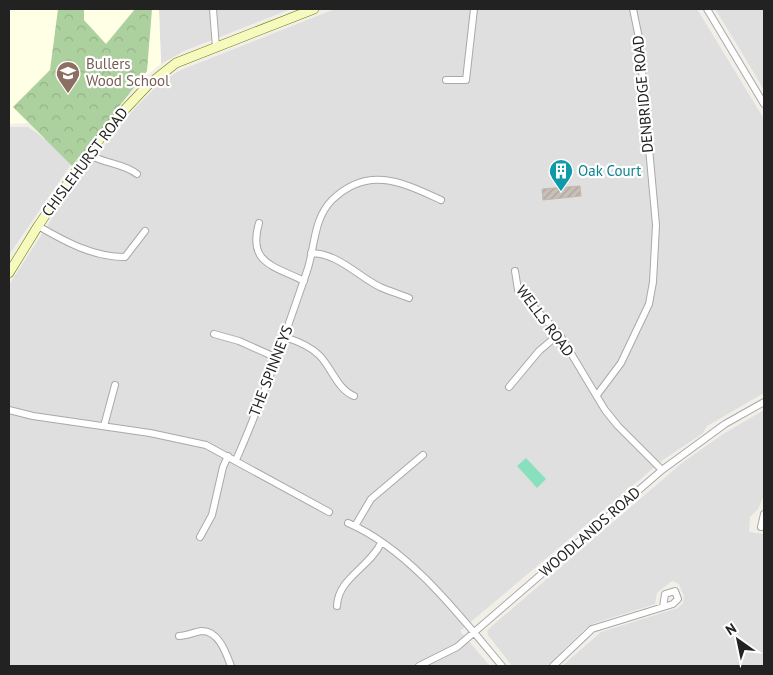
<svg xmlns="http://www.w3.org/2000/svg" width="773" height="675" font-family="'PT Sans',sans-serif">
  <defs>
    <pattern id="forest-crowns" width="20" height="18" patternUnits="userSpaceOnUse" patternTransform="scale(1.25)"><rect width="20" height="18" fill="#add19e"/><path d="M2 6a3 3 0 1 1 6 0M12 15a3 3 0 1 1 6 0" fill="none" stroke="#95b388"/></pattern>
    <pattern id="building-hatch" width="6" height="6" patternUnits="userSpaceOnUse" patternTransform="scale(1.25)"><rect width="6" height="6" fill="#c7bfb8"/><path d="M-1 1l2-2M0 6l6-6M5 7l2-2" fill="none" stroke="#aba49e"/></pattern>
  </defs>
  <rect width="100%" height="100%" fill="#f2efe9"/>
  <path fill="#e0dfdf" d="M159,9H291L184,51L161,64Z
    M335,9H697L764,119V393L707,426L703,433L663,460L460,631L490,666H9V285L67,195L111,137L135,108L162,81L181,70Z
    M715,9H764V90L736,43Z
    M9,127H28L44,138L53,131L76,157L9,255Z
    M764,410V495L758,509L750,517L749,532L764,534V666H562L601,632L678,608L683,603L684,596L679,584L672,581L657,593L655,604L595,623L585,629L547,666H512L488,635L487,631L492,626L682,463L723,434Z"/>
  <path fill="#ffffe5" d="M11,9H159L161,64L142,79L113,109L54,131L44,139L29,123L9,124V14Z"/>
  <path fill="url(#forest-crowns)" d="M58,9H84V20L106,44L135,9H152L147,71L72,166L13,107L50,70Z"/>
  <path fill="#88e0be" d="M526,458L546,479L537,488L517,466Z"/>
  <path fill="url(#building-hatch)" stroke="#c4b6ab" d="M580,186L581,196L543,200L542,189Z"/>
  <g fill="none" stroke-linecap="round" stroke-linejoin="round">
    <g stroke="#a9a9a9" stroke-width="8">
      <path id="minor" d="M213,9L216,48
        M707,9L764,104
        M446,80H466L474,9
        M88,154C104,164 123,163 137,174
        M259,223C247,264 275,266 304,281
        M38,226C66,242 93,257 125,257L145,231
        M311,253C337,253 358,276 380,287C389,291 399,294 409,298
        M515,271L518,290L560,335L605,410L618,426L662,470
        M214,334L239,341L277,358
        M285,337C297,341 310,346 319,355C332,368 337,389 354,396
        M509,387L539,351L559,334
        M597,395L621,363L649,304L653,282L656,225L639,38L633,9
        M9,410L33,416L150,433L206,445L329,512
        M104,426L115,385
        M236,460C263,399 285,335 307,271C315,248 313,219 332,200C368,165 402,182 441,200
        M348,523C409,549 460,616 502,666
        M355,526L371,499L423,455
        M761,527L764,514
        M200,537L212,515L223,467L228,456
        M337,606C338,578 370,567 381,543
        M179,636C187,636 194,632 202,631C219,631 226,653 231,666
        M419,666L457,647L662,470L725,424L764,402
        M553,666L592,629L673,604L678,599L675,591L665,594L663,607"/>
    </g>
    <g stroke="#707d05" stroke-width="10">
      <path id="secondary" d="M9,273L38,226L85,158L113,122L148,85L176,63L314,9"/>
    </g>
    <use href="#minor" stroke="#fff" stroke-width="6"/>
    <use href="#secondary" stroke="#f7fabf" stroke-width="9"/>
  </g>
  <defs>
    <g id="school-pin" transform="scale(1.25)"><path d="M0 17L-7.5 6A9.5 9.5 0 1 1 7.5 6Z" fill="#8d6e63" stroke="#fff"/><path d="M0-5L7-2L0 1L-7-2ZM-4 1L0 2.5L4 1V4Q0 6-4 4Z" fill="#fff"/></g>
    <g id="building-pin" transform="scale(1.25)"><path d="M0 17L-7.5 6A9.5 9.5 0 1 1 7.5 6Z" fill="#0f9aa8" stroke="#fff"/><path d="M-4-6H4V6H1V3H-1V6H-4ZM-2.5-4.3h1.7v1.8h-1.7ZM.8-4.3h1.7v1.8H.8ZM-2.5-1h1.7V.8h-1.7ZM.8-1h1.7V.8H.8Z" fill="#fff"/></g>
  </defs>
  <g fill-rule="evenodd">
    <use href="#school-pin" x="68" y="73"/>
    <use href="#building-pin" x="561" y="171"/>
  </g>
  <g text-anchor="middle" stroke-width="4.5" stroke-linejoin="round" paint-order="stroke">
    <g font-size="15" fill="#785e54" stroke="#fff" text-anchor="start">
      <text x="86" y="69">Bullers<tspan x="86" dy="17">Wood School</tspan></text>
    </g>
    <g font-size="15" fill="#222" stroke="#fff">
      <text transform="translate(643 94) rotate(-95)" y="5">DENBRIDGE ROAD</text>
      <text transform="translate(85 162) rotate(-53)" y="5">CHISLEHURST ROAD</text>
      <text transform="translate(545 321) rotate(53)" y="5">WELLS ROAD</text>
      <text transform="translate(271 371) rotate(-69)" y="5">THE SPINNEYS</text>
      <text transform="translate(590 532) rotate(-41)" y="5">WOODLANDS ROAD</text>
    </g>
    <g font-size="15" fill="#0d838f" stroke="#fff" text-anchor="start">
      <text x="578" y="176">Oak Court</text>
    </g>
  </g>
  <rect width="773" height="675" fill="none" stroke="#222222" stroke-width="20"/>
  <g transform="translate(738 640) rotate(327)" stroke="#ffffff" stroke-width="4" paint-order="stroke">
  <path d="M0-4L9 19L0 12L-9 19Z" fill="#222222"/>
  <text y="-8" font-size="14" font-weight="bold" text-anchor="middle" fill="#222222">N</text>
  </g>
</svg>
